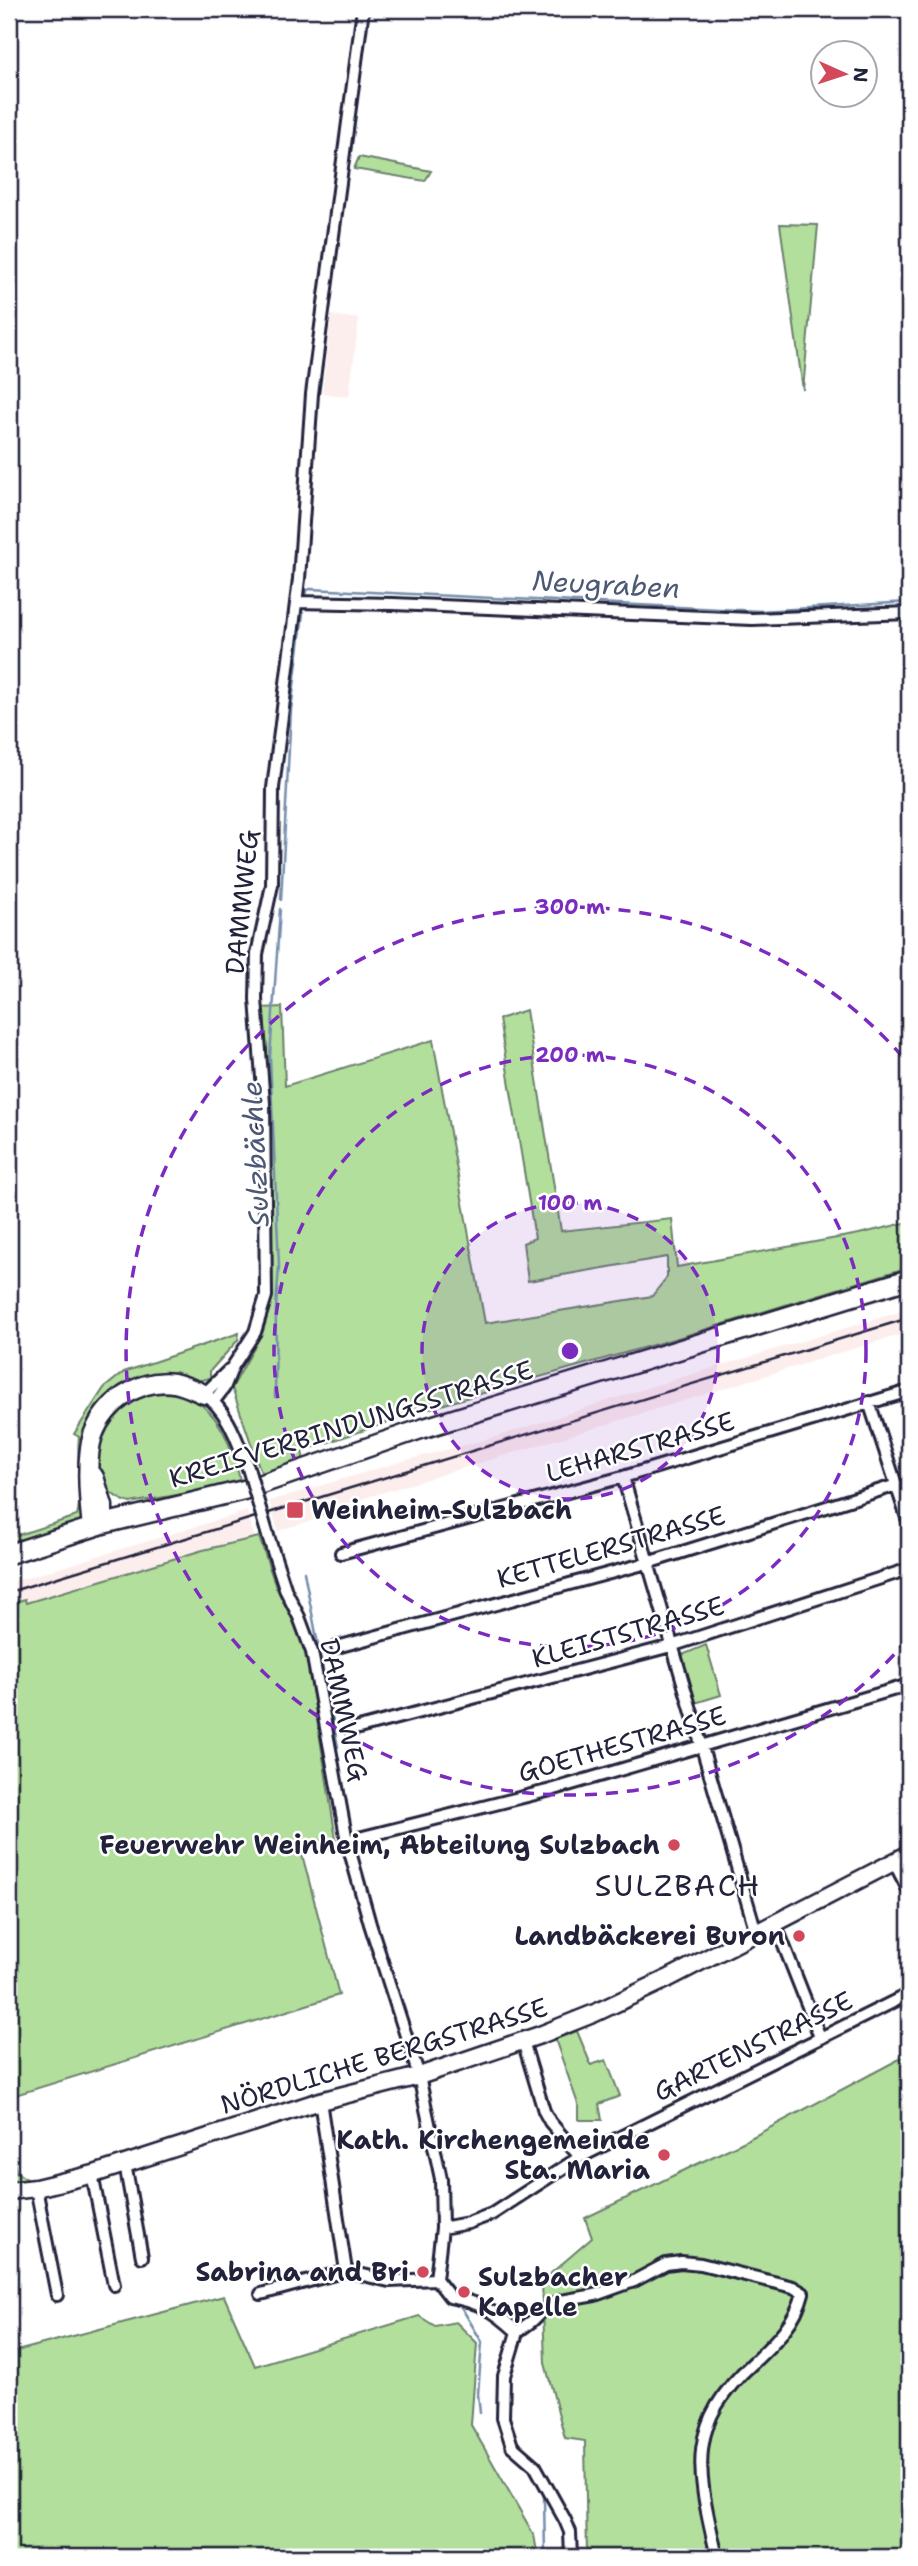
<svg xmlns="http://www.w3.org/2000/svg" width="918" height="2566" font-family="'Shantell Sans',sans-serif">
  <rect width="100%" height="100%" fill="#fff"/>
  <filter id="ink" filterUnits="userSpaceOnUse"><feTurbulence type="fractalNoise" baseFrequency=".0143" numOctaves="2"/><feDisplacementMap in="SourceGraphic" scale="14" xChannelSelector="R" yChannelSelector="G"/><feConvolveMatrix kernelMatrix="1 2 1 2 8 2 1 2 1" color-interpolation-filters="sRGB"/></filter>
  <g filter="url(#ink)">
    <path fill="#fdeeee" d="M331,315L359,319L349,397L322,393Z
      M909,1309V1332L378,1494L339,1506L340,1512L278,1531L269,1501L403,1461L499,1436L656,1385Z
      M247,1511L255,1539L203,1550L26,1603L25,1599L9,1604V1583Z"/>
    <path fill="#b3df9d" stroke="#6a806c" stroke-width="2" d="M359,157L431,171L425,181L354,169Z
      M780,224L818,225L803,390Z
      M282,1007L285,1086L433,1040L485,1323L652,1296L667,1277V1257L528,1281L523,1243L535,1238L499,1019L526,1010L561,1231L672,1219L677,1267L859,1234L909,1222V1267L681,1337L427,1409L302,1451L305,1466L263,1478L232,1388L263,1331L271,1303L269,1163L261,1008Z
      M239,1333L238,1340L210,1371V1378L197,1381L187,1378L105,1402L84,1515L80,1521L71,1525L9,1545V1538L77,1516C83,1495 76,1461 79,1437L74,1434L104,1388L124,1372Z
      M160,1393C167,1393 176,1393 182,1395C220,1406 233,1450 241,1484L130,1503C88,1490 89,1442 115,1413C127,1400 144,1395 160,1393Z
      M259,1537L276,1587L305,1644L336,1839L299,1843L339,1995L9,2097V1604L25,1599L26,1603L203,1550Z
      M706,1645L721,1695L695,1703L682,1655Z
      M577,2031L591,2065L606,2060L620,2096L599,2104L602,2120H579V2107L555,2039Z
      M909,2054V2557H587L585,2441L565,2438L545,2363L542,2281L592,2238L585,2218L743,2142Z
      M9,2136L16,2172L30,2181L9,2183Z
      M224,2296L255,2366L419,2316L435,2326L456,2322L477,2343L471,2425L534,2535L538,2557H9V2353Z"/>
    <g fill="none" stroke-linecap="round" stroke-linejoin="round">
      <path stroke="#768eac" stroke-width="2.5" d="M305,596L306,591L310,589L760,611L909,602
        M281,900L291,710L303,613
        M275,1397L276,1307L279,1266L270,1057L280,909
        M304,1572L338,1747
        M460,2305L482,2342L478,2394L480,2413
        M544,2496L545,2557"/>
      <g stroke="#22223b" stroke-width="16">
        <path id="street" d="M296,602L393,604L752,619L909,613
          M230,1369L204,1394C229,1412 237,1441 248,1468
          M214,1401L224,1388L233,1366L255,1332L266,1296L264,1104L256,999L257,954L272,885L273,788L299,579L312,394L363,9
          M869,1402L909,1524
          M623,1477L756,1932
          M268,1536L286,1591L299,1617L312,1652L347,1841L370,1924L419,2076L441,2179L442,2228L436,2279L450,2297C480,2302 495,2311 517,2332
          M341,1553L623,1477L909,1391
          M337,1647L647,1563L897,1485
          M355,1729L671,1646L909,1569
          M347,1841L551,1790L909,1685
          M894,1862L909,1891
          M775,1923L820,2037
          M523,2041L544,2111L550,2122L580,2157
          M320,2101L346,2271
          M125,2164L142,2257
          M92,2174L114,2285
          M36,2188L57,2295
          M442,2228L468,2223L492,2214L580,2157L909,1994
          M346,2271L389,2281L436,2279
          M261,2294L346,2271
          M571,2557L570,2532L565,2520L535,2466L512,2446L503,2418L504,2376L517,2332L532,2321L543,2310L561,2301L595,2295L634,2281L666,2264L681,2262L701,2264L793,2287L803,2293C796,2322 775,2342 754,2362C683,2426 698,2473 717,2557"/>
      </g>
      <g stroke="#22223b" stroke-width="21">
        <path id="secondary" d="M9,2191L36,2188L94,2174L320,2101L419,2076L540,2035L595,2013L667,1979L909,1854"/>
      </g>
      <g stroke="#22223b" stroke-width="23">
        <path id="primary" d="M94,1477L103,1506V1524
          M92,1527C89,1502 85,1459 93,1435C105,1403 139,1378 174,1383C185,1385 194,1390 204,1394
          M9,1554L103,1524L244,1490L421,1429L909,1279"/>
      </g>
      <use href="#street" stroke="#fff" stroke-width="10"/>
      <use href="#secondary" stroke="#fff" stroke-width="16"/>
      <use href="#primary" stroke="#fff" stroke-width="18"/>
      <path stroke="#22223b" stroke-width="2.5" d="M9,1592L909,1318"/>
      <g stroke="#22223b" stroke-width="16" stroke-linecap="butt">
        <path id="street-bridge" d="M248,1468L268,1536"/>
      </g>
      <use href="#street-bridge" stroke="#fff" stroke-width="10"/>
    </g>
  </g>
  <circle cx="570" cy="1351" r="148" fill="#7b2cbf" fill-opacity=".12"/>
  <g fill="none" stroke="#7b2cbf" stroke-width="3.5" stroke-dasharray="12 9">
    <circle cx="570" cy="1351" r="148"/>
    <circle cx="570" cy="1351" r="296"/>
    <path d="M908 1639A444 444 0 1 1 908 1063"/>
  </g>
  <g fill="#d1495b" stroke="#fff" stroke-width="2.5">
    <rect x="286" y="1501" width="18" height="18" rx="3.5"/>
    <circle cx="674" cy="1845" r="7"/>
    <circle cx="799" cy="1936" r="7"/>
    <circle cx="664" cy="2155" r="7"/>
    <circle cx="423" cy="2272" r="7"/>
    <circle cx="464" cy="2292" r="7"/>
  </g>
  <g text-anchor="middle" stroke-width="5" stroke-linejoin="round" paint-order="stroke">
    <g font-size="26" fill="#22223b" stroke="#fff">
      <text transform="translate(242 902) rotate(-84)" y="9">DAMMWEG</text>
      <text transform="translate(351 1424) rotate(-17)" y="9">KREISVERBINDUNGSSTRASSE</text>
      <text transform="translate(640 1447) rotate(-16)" y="9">LEHARSTRASSE</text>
      <text transform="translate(611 1547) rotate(-16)" y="9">KETTELERSTRASSE</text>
      <text transform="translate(628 1632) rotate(-16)" y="9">KLEISTSTRASSE</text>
      <text transform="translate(344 1710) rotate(78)" y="9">DAMMWEG</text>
      <text transform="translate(622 1744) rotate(-16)" y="9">GOETHESTRASSE</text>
      <text transform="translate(753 2046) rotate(-26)" y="9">GARTENSTRASSE</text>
      <text transform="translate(384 2056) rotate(-17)" y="9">NÖRDLICHE BERGSTRASSE</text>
    </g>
    <g font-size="26" font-weight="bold" fill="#22223b" stroke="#fff" text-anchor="end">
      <text x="311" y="1519" text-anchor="start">Weinheim-Sulzbach</text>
      <text x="660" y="1854">Feuerwehr Weinheim, Abteilung Sulzbach</text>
      <text x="785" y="1945">Landbäckerei Buron</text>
      <text x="650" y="2149">Kath. Kirchengemeinde<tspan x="650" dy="30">Sta. Maria</tspan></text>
      <text x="409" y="2281">Sabrina and Bri</text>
      <text x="478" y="2286" text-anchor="start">Sulzbacher<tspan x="478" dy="30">Kapelle</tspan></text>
    </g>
    <g font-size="28" font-style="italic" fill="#4c5874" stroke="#fff">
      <text transform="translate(606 584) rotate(3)" y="10">Neugraben</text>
      <text transform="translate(255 1154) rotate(-93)" y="10">Sulzbächle</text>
    </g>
    <g font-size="30" letter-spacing="2" fill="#22223b" stroke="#fff">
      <text x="678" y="1896">SULZBACH</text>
    </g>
  </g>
  <circle cx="570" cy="1351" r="10" fill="#7b2cbf" stroke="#fff" stroke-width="3.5"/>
  <g font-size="21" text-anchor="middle" font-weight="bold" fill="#7b2cbf" stroke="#fff" stroke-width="5" stroke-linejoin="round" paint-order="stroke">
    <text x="570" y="914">300 m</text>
    <text x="570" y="1062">200 m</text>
    <text x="570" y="1210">100 m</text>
  </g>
  <rect width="918" height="2566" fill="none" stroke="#fff" stroke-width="35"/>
  <rect x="18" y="18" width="883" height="2531" fill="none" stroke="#22223b" stroke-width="2.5" filter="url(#ink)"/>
  <g transform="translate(844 74) rotate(93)"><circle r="33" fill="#ffffff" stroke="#a7a7b1" stroke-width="2"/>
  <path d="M0-5L12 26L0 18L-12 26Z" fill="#d1495b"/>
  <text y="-10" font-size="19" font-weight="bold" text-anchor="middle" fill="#22223b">N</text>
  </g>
</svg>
